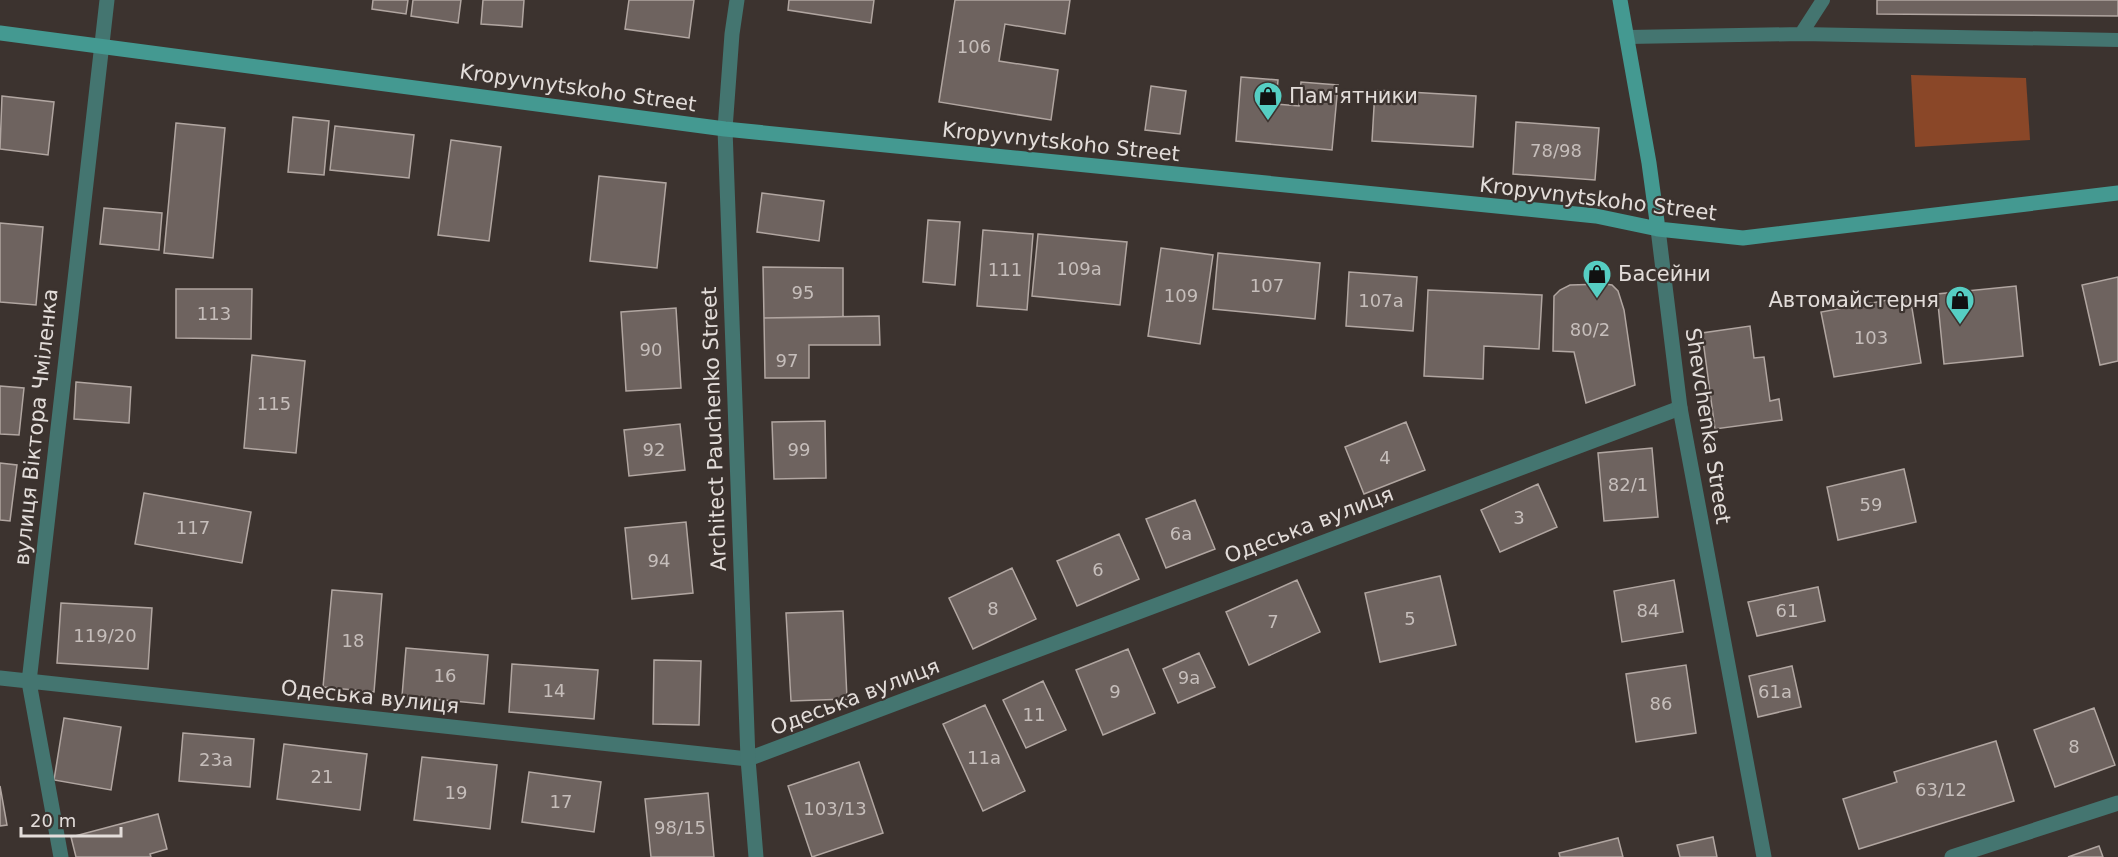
<svg xmlns="http://www.w3.org/2000/svg" width="2118" height="857" font-family="'DejaVu Sans',sans-serif">
  <rect width="100%" height="100%" fill="#3c332f"/>
  <path fill="#8a4728" d="M1911,75L2026,78L2030,140L1915,147Z"/>
  <path fill="#6e635f" stroke="#b1a6a1" stroke-width="1.5" d="M373,0H408L406,14L372,9Z
    M413,0H461L458,23L411,16Z
    M483,0H524L522,27L481,24Z
    M629,0H694L689,38L625,29Z
    M789,0H874L871,23L788,10Z
    M955,0H1070L1065,34L1005,24L999,61L1058,70L1051,120L939,102Z
    M1877,0H2118V16L1877,14Z
    M1241,77L1278,80L1276,104L1299,106L1301,82L1338,85L1332,150L1236,141Z
    M1151,86L1186,91L1180,134L1145,130Z
    M1375,90L1476,96L1473,147L1372,141Z
    M2,96L54,102L48,155L0,149Z
    M293,117L329,121L324,175L288,172Z
    M1516,122L1599,128L1595,180L1513,174Z
    M176,123L225,128L213,258L164,253Z
    M335,126L414,135L409,178L330,170Z
    M451,140L501,147L489,241L438,235Z
    M599,176L666,183L657,268L590,261Z
    M762,193L824,201L819,241L757,232Z
    M104,208L162,213L159,250L100,244Z
    M928,220L960,222L955,285L923,282Z
    M0,223L43,227L36,305L0,302Z
    M983,230L1033,234L1027,310L977,306Z
    M1038,234L1127,242L1120,305L1032,296Z
    M1161,248L1213,255L1200,344L1148,336Z
    M1218,253L1320,263L1315,319L1213,309Z
    M763,267L843,268V317L764,318Z
    M1349,272L1417,277L1413,331L1346,326Z
    M2118,277V361L2100,365L2082,285Z
    M1605,284L1612,285L1618,291L1624,310L1635,385L1586,403L1574,352L1553,351L1554,296L1560,290L1570,285Z
    M2016,286L2023,356L1944,364L1937,294Z
    M176,289H252L251,339L176,338Z
    M1428,290L1542,295L1539,349L1484,346L1483,379L1424,376Z
    M1910,296L1921,363L1834,377L1821,312Z
    M676,308L681,388L626,391L621,312Z
    M879,316L880,345H809V378H765L764,318Z
    M1750,326L1754,358L1764,357L1770,401L1779,399L1782,420L1715,429L1702,333Z
    M252,355L305,361L296,453L244,448Z
    M76,382L131,387L129,423L74,419Z
    M0,386L24,388L19,435L0,434Z
    M825,421L826,478L774,479L772,422Z
    M1406,422L1425,470L1364,494L1345,447Z
    M680,424L685,470L629,476L624,430Z
    M1652,448L1658,517L1604,521L1598,453Z
    M0,463L17,465L10,521L0,520Z
    M1904,469L1916,522L1838,540L1827,487Z
    M1538,484L1557,527L1500,552L1481,510Z
    M144,493L251,512L242,563L135,544Z
    M1195,500L1215,549L1166,568L1146,519Z
    M686,522L693,593L632,599L625,528Z
    M1119,534L1139,579L1077,606L1057,561Z
    M1012,568L1036,619L973,649L949,598Z
    M1440,576L1456,645L1380,662L1365,593Z
    M1297,580L1320,632L1249,665L1226,612Z
    M1674,580L1683,632L1622,642L1614,591Z
    M1818,587L1825,621L1757,636L1748,602Z
    M332,590L382,594L374,692L323,687Z
    M61,603L152,608L148,669L57,663Z
    M843,611L847,699L791,701L786,613Z
    M406,648L488,655L484,704L402,696Z
    M1128,649L1155,713L1103,735L1076,670Z
    M1199,653L1215,687L1178,703L1163,669Z
    M654,660L701,661L699,725L653,724Z
    M512,664L598,670L594,719L509,712Z
    M1686,665L1696,733L1636,742L1626,674Z
    M1792,666L1801,707L1758,717L1749,676Z
    M1043,681L1066,730L1026,748L1003,700Z
    M985,705L1025,791L983,811L943,724Z
    M2094,708L2115,765L2055,787L2034,730Z
    M64,718L121,727L111,790L54,780Z
    M183,733L254,739L250,787L179,781Z
    M1996,741L2014,801L1859,849L1843,799L1897,782L1894,772Z
    M284,744L367,754L360,810L277,799Z
    M422,757L497,765L490,829L414,820Z
    M859,762L883,833L812,857L788,786Z
    M529,772L601,782L594,832L522,822Z
    M0,786L7,825L0,826Z
    M708,793L714,857H651L645,799Z
    M158,814L167,849L150,854L151,857H76L71,837Z
    M1713,837L1717,857H1680L1677,845Z
    M1618,838L1623,857H1560L1559,853Z
    M2099,846L2103,857H2068Z"/>
  <g fill="none" stroke-linecap="round" stroke-linejoin="round">
    <path stroke="#447570" stroke-width="14" d="M1801,34L1823,0
      M1628,37L1801,34L2118,40"/>
    <path stroke="#447570" stroke-width="15" d="M725,129L732,34L737,0
      M0,678L748,759L1680,408
      M61,857L29,682L107,0
      M1952,857L2118,803"/>
    <path stroke="#447570" stroke-width="15" d="M725,129L748,759L756,857
      M1658,229L1680,408L1764,857"/>
    <path stroke="#449991" stroke-width="15" d="M1620,0L1649,163L1658,229
      M0,33L725,129L1596,216L1658,229L1743,238L2118,193"/>
  </g>
  <defs>
    <g id="shop-pin" transform="scale(1.5)"><path d="M0 17L-7.5 6A9.5 9.5 0 1 1 7.5 6Z" fill="#56cec3" stroke="#3c332f"/><path d="M-5-2.5h2.3a2.7 3.5 0 0 1 5.4 0H5L5.5 6h-11ZM-1.5-2.5h3a1.5 2.3 0 0 0-3 0Z" fill="#111"/></g>
  </defs>
  <g fill-rule="evenodd">
    <use href="#shop-pin" x="1268" y="96"/>
    <use href="#shop-pin" x="1597" y="274"/>
    <use href="#shop-pin" x="1960" y="300"/>
  </g>
  <g text-anchor="middle" stroke-width="4.5" stroke-linejoin="round" paint-order="stroke">
    <g font-size="18" fill="#c6bebb">
      <text x="974" y="53">106</text>
      <text x="1556" y="157">78/98</text>
      <text x="1079" y="275">109а</text>
      <text x="1005" y="276">111</text>
      <text x="1267" y="292">107</text>
      <text x="803" y="299">95</text>
      <text x="1181" y="302">109</text>
      <text x="1381" y="307">107а</text>
      <text x="214" y="320">113</text>
      <text x="1590" y="336">80/2</text>
      <text x="1871" y="344">103</text>
      <text x="651" y="356">90</text>
      <text x="787" y="367">97</text>
      <text x="274" y="410">115</text>
      <text x="654" y="456">92</text>
      <text x="799" y="456">99</text>
      <text x="1385" y="464">4</text>
      <text x="1628" y="491">82/1</text>
      <text x="1871" y="511">59</text>
      <text x="1519" y="524">3</text>
      <text x="193" y="534">117</text>
      <text x="1181" y="540">6а</text>
      <text x="659" y="567">94</text>
      <text x="1098" y="576">6</text>
      <text x="993" y="615">8</text>
      <text x="1648" y="617">84</text>
      <text x="1787" y="617">61</text>
      <text x="1410" y="625">5</text>
      <text x="1273" y="628">7</text>
      <text x="105" y="642">119/20</text>
      <text x="353" y="647">18</text>
      <text x="445" y="682">16</text>
      <text x="1189" y="684">9а</text>
      <text x="554" y="697">14</text>
      <text x="1115" y="698">9</text>
      <text x="1775" y="698">61а</text>
      <text x="1661" y="710">86</text>
      <text x="1034" y="721">11</text>
      <text x="2074" y="753">8</text>
      <text x="984" y="764">11а</text>
      <text x="216" y="766">23а</text>
      <text x="322" y="783">21</text>
      <text x="1941" y="796">63/12</text>
      <text x="456" y="799">19</text>
      <text x="561" y="808">17</text>
      <text x="835" y="815">103/13</text>
      <text x="680" y="834">98/15</text>
    </g>
    <g font-size="21" fill="#e3ddda" stroke="#3c332f">
      <text transform="translate(578 88) rotate(8)" y="7">Kropyvnytskoho Street</text>
      <text transform="translate(1061 142) rotate(6)" y="7">Kropyvnytskoho Street</text>
      <text transform="translate(1598 199) rotate(7)" y="7">Kropyvnytskoho Street</text>
      <text transform="translate(1708 426) rotate(81)" y="7">Shevchenka Street</text>
      <text transform="translate(36 427) rotate(-84)" y="7">вулиця Віктора Чміленка</text>
      <text transform="translate(714 429) rotate(-92)" y="7">Architect Pauchenko Street</text>
      <text transform="translate(1309 525) rotate(-21)" y="7">Одеська вулиця</text>
      <text transform="translate(370 697) rotate(6)" y="7">Одеська вулиця</text>
      <text transform="translate(855 697) rotate(-21)" y="7">Одеська вулиця</text>
    </g>
    <g font-size="21" fill="#e3ddda" stroke="#3c332f" text-anchor="start">
      <text x="1289" y="103">Пам'ятники</text>
      <text x="1618" y="281">Басейни</text>
      <text x="1939" y="307" text-anchor="end">Автомайстерня</text>
    </g>
  </g>
  <path d="M21 827v9h100v-9" fill="none" stroke="#e3ddda" stroke-width="3"/>
  <text x="30" y="827" font-size="18" fill="#e3ddda" stroke="#3c332f" stroke-width="4.5" paint-order="stroke">20 m</text>
</svg>
